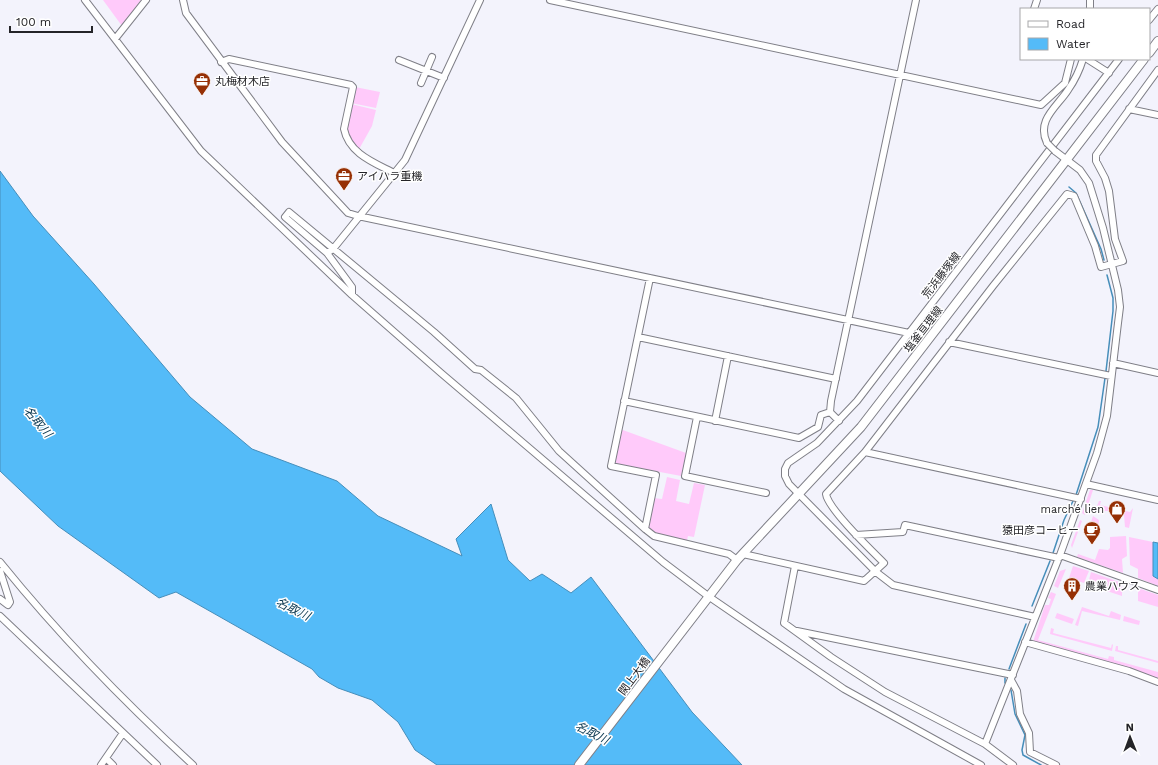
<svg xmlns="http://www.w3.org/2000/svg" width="1158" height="765" font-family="'Work Sans','Noto Sans JP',sans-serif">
  <rect width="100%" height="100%" fill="#f3f3fc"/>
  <path fill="#ffcafa" d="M103,0H141L122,26Z
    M355,87L380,92L376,108L351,103Z
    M351,104L376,110L372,126L358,151C344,130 346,128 351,104Z
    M620,429L686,453L681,476L613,463Z
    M667,477L680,480L676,501L689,504L694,483L705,485L694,537L688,536L687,540L658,534L648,527L654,498L662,499Z
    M1090,490H1093L1085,515L1082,513Z
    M1099,501H1101L1100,505L1130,512L1133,508L1129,528L1125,527L1124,515H1112V511H1105L1104,514L1094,513Z
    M1093,516L1099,520L1098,529L1096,530L1089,528Z
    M1080,520L1082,521L1072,548L1071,545Z
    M1126,536L1127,556L1122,559L1123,573L1077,557L1078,554L1095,560L1099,549L1108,550L1110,548V537Z
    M1129,537L1153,542V576L1158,579V586L1138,578V569L1130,565Z
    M1073,566L1089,571L1084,583L1069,578Z
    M1066,569L1058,588L1054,586L1060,571Z
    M1091,572L1122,583V596L1092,586L1089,580Z
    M1138,588L1158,595V607L1138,601Z
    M1051,592L1056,594L1038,640L1108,659L1109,656L1114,657V660L1158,672V679L1033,642L1045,605H1049L1051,599L1048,598Z
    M1082,607L1109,616L1111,611L1121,615L1120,620L1082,611L1078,626L1075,625Z
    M1057,613L1074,619L1072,624L1055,618Z
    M1124,616L1140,621L1139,625L1123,621Z
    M1051,628L1054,629L1053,633L1111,648L1112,644L1113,645L1112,651L1050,634Z
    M1116,646H1118V650L1158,661V663L1115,651Z"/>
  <path fill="#54bbf8" stroke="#468eba" d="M0,171L33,216L94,284L190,397L252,449L337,481L378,516L462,556L456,539L491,504L508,560L530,581L542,574L571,593L591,577L692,712L742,765H437L415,750L398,722L372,700L338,688L319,677L312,669L176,592L159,598L58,526L0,471Z
    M1153,542L1158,543V579L1153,576Z"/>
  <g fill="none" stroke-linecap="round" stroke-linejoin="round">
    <path stroke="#468eba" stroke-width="1.5" d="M1069,187L1076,193L1101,249L1104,260
      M1106,371L1113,311V298L1107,275
      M1076,495L1098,427L1105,378
      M1053,553L1064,520L1073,501
      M1032,606L1050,561
      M1009,669L1026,624
      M1005,678V683
      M1011,690L1015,714L1025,735L1022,750L1023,755L1041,765"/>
    <g stroke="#7f7f87" stroke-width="8">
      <path id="minor" d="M85,0L201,151L352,295L441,373L663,562L708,596L844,689L981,765
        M183,0L186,13L282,142L348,213L358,216L909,333
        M550,0L1041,105L1065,83L1071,59
        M1090,0V9
        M1034,9L1037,0
        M1149,20L1158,9
        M115,39L146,0
        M1087,59L1109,73
        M399,60L444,78
        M221,62L229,59L351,85L353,87L344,129C349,154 375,163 394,173
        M421,83L432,57
        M1129,109L1158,115
        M1047,143C1036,120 1057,107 1068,90C1075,80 1080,69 1083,59
        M327,253L285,217L289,212L434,332L475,369L481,370L516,398L559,451L645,529
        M650,278L611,466L656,475L645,529L654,536L729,554L737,560
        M352,294V287L327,253L333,249L405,160L480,0
        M638,337L836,379
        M949,342L1111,376
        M1113,363L1158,373
        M624,401L799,438L818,427L821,415L830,412
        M697,417L685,476L766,493
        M715,421L728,356
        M839,421L830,412L831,401L916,0
        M865,452L993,286L1067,194L1074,196L1095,246L1101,267L1123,261L1115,239L1109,191L1105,178L1096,161V155L1158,70
        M1086,484L1158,500
        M856,535L903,532L905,525L1059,558
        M743,554L864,581L884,563C872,551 828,509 826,494L865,452L1081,499
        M1060,555L1158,590
        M0,562C59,635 124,702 193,765
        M795,566L784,623L831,657L885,692L985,744L1060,555L1097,453L1107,416L1118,323L1120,307L1118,290L1103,228L1089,183L1080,170L1055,151
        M0,571L10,602L8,605L0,599
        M0,616L157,765
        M1035,617L893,585L876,572L789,484L785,476V469L788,463L817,443L857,401L1119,59
        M797,631L1013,675
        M1025,642L1129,671L1158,682
        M1011,680L1017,691L1020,714L1029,733L1030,752L1056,765
        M985,744L1013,765
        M106,758L113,765
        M101,765L123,733"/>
    </g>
    <g stroke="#7f7f87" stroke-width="10">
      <path id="major" d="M1149,53L1158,41
        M579,765L737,560L861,427L1144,59"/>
    </g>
    <use href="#minor" stroke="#fff" stroke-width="6"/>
    <use href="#major" stroke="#fff" stroke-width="8"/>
    <g stroke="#7f7f87" stroke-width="8" stroke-linecap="butt">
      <path id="minor-bridge" d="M1047,143L1055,151"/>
    </g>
    <use href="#minor-bridge" stroke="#fff" stroke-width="6"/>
  </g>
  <defs>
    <g id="office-pin" transform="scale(0.9)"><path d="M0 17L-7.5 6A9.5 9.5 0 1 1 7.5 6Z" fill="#963005" stroke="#fff"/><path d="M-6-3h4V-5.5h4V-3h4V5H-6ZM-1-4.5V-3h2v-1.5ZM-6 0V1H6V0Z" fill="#fff"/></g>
    <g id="shop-pin" transform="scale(0.9)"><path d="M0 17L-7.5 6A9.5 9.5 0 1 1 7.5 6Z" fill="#963005" stroke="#fff"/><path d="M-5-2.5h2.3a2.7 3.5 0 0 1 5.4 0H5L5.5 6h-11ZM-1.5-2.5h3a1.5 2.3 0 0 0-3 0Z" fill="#fff"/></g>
    <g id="cafe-pin" transform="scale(0.9)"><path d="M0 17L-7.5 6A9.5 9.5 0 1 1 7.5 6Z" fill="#963005" stroke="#fff"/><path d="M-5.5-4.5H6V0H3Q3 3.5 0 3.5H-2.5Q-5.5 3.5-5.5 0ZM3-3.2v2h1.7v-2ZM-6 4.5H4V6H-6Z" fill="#fff"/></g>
    <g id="building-pin" transform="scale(0.9)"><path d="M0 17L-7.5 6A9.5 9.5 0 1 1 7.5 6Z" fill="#963005" stroke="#fff"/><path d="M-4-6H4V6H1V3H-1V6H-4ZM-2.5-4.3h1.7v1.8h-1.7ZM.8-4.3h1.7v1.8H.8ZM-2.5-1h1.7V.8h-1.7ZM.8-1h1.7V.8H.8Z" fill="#fff"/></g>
  </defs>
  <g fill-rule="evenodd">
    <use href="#office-pin" x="202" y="81"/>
    <use href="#office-pin" x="344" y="176"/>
    <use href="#shop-pin" x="1117" y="509"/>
    <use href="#cafe-pin" x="1092" y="530"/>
    <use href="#building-pin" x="1072" y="586"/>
  </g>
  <g text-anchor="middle" stroke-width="3" stroke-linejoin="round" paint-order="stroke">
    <g font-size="11" fill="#242428" stroke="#fff" text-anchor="start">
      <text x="215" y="85">丸梅材木店</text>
      <text x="357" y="180">アイハラ重機</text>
      <text x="1104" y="513" text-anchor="end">marché lien</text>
      <text x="1079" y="534" text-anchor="end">猿田彦コーヒー</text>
      <text x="1085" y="590">農業ハウス</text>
    </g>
    <g font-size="11" fill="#242428" stroke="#fff">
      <text transform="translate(941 275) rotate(-52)" y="4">荒浜藤塚線</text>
      <text transform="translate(923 329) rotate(-52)" y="4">塩釜亘理線</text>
      <text transform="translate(634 676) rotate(-53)" y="4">閖上大橋</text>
    </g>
    <g font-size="12" font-style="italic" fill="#0b3850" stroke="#fff">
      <text transform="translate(38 422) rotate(50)" y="4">名取川</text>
      <text transform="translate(293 609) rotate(26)" y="4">名取川</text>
      <text transform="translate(592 733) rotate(27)" y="4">名取川</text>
    </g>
  </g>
  <rect x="1020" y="8" width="130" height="52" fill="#ffffff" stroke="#a7a7a9"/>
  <rect x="1028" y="21" width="20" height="6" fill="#ffffff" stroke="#a7a7a9"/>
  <text x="1056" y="28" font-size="12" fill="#242428">Road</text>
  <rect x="1028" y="38" width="20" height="12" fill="#54bbf8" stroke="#a7a7a9"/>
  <text x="1056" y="48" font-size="12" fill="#242428">Water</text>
  <g transform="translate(1130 737) rotate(359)" stroke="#ffffff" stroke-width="3" paint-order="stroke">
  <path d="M0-3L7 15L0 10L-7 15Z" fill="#242428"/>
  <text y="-6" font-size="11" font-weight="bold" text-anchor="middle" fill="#242428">N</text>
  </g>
  <path d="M10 26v6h82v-6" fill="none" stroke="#242428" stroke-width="2"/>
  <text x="16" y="26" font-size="12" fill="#242428" stroke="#ffffff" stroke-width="3" paint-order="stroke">100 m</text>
</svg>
